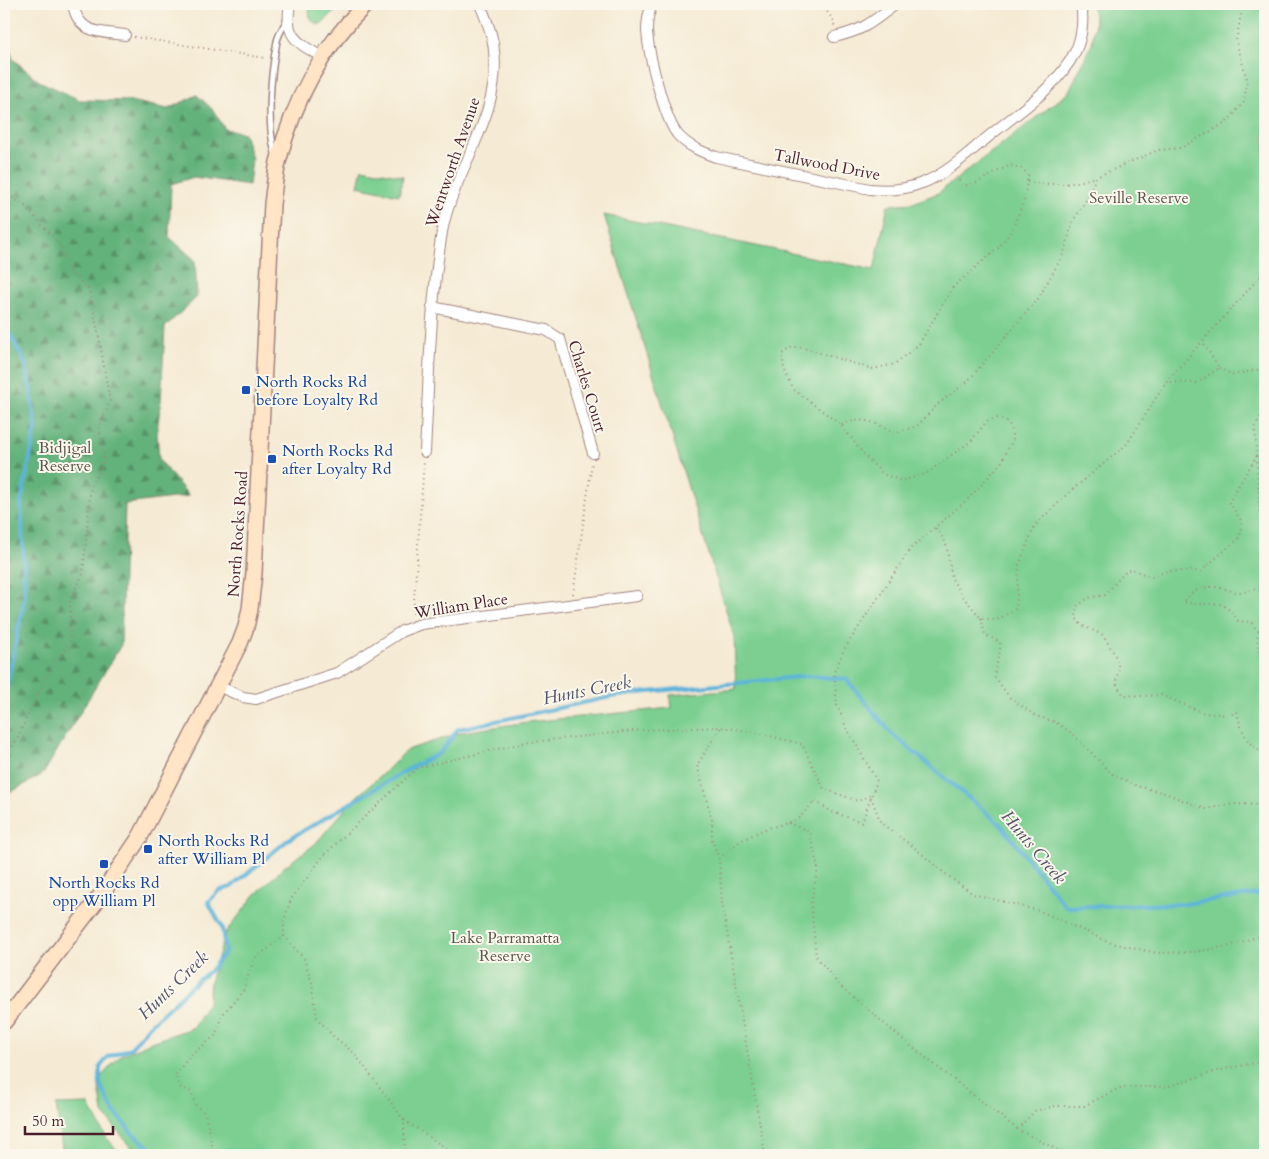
<svg xmlns="http://www.w3.org/2000/svg" width="1269" height="1159" font-family="Cardo,serif">
  <defs>
    <pattern id="forest-firs" width="22" height="20" patternUnits="userSpaceOnUse" patternTransform="scale(1.25)"><rect width="22" height="20" fill="#64b27b"/><path d="M5 1l3.5 6h-7zM16 11l3.5 6h-7z" fill="#549065"/></pattern>
  </defs>
  <rect width="100%" height="100%" fill="#fbf7ec"/>
  <filter id="ink" filterUnits="userSpaceOnUse"><feTurbulence type="fractalNoise" baseFrequency=".02" numOctaves="2"/><feDisplacementMap in="SourceGraphic" scale="10" xChannelSelector="R" yChannelSelector="G"/><feConvolveMatrix kernelMatrix="1 2 1 2 8 2 1 2 1" color-interpolation-filters="sRGB"/></filter>
  <filter id="wash" filterUnits="userSpaceOnUse"><feTurbulence type="fractalNoise" baseFrequency=".0096" numOctaves="4" result="noise"/><feDisplacementMap in="SourceGraphic" scale="20" xChannelSelector="R" yChannelSelector="G"/><feGaussianBlur stdDeviation="1.12" result="paint"/><feColorMatrix in="noise" values="0 0 0 0 0 0 0 0 0 0 0 0 0 0 0 0 0 1.4 0 .05"/><feComposite in="paint" operator="in"/></filter>
  <g filter="url(#wash)">
    <rect width="100%" height="100%" fill="#f5ead3"/>
    <path fill="url(#forest-firs)" stroke="#576853" d="M4,30L13,59L39,81L80,100L130,101L168,109L197,95L213,110L225,129L244,133L252,159L249,185L194,177L171,184L169,237L195,260L197,297L165,327L161,401L157,431L159,460L189,496L125,504L121,645L43,774L4,796Z"/>
    <path fill="#7bcf91" stroke="#62775e" d="M310,4H343L321,24H316C308,18 309,13 310,4Z
      M1092,4H1265V1155H138L103,1113L98,1080L120,1056L151,1042L192,1028L208,1003L210,982L226,932L255,895L284,867L315,844L354,799L386,771L407,750L463,732L527,722L672,708L670,695L736,689L734,636L604,215L874,270L888,205L913,203L938,193L1068,93L1092,44L1095,22Z
      M362,168L403,176L399,195L358,186Z
      M88,1104L106,1137L121,1155H63L56,1105Z"/>
    <g fill="none" stroke-linecap="round" stroke-linejoin="round">
      <path stroke="#5db4da" stroke-width="4" d="M4,323L26,365L36,428L21,502L25,597L4,699
        M158,1155L131,1132L113,1110L100,1084V1067L108,1057L131,1048L149,1026L196,982L210,971L225,952L222,927L208,902L219,891L231,887L289,839L414,766L440,753L458,729L611,697L648,692L807,676L846,679L892,734L1000,824L1066,907L1184,904L1265,893"/>
    </g>
  </g>
  <g filter="url(#ink)">
    <g fill="none" stroke-linecap="round" stroke-linejoin="round">
      <g stroke="#a0847f" stroke-width="8">
        <path id="lane" d="M275,153C266,121 271,73 277,41C279,33 284,26 287,19"/>
      </g>
      <g stroke="#a0847f" stroke-width="12">
        <path id="street" d="M73,4C78,34 100,32 125,35
          M290,4C284,36 296,42 322,57
          M652,4C649,12 647,21 647,30C648,53 664,117 677,134C687,146 702,152 716,157L870,189C888,191 905,190 922,183C947,174 968,153 988,137C1018,112 1057,88 1075,52C1082,38 1084,19 1081,4
          M834,37C865,30 872,22 896,4
          M432,307L546,330L560,339L593,453
          M425,452C429,379 430,305 442,232C453,170 502,116 494,51C493,35 486,19 480,4
          M218,686L243,697L256,699L337,673L402,631L421,624L637,596"/>
      </g>
      <g stroke="#a0847f" stroke-width="18">
        <path id="secondary" d="M4,1022L101,895L140,837L240,643L246,627L250,609L254,573L272,204C274,190 275,176 278,162C293,103 322,47 366,4"/>
      </g>
      <path stroke="#a0847f" stroke-width="2" stroke-dasharray="1 4" stroke-linecap="butt" d="M821,4L834,21V27
        M134,37L265,58
        M1027,182C1055,185 1068,186 1095,177
        M4,192L25,206L59,244L71,273L89,289L99,337L110,402L99,428L104,457L99,472L91,484L83,574L70,599V642L48,673L15,743L4,757
        M1219,368L1233,375L1261,369L1265,370
        M1166,382L1197,383L1219,368L1202,341
        M1265,416L1260,418L1255,427L1260,517L1261,525L1265,530
        M842,425C863,415 876,423 895,433L917,426L938,404L967,382L1038,299L1064,253L1073,221L1086,200L1096,177L1158,150L1181,148L1227,122L1244,102L1247,79L1236,41L1243,4
        M1257,455L1229,502L1242,522L1240,537L1201,571H1167L1151,577L1132,569L1126,571L1105,595L1088,598L1076,607V618L1081,625L1103,635L1115,655L1119,668L1116,681L1117,686L1124,695L1141,696L1161,695L1204,713L1230,715L1237,712C1241,730 1247,747 1265,753
        M936,528L946,543L952,579L964,598L981,618L997,620L1016,609L1019,565L1035,525L1072,490L1127,444L1166,382L1265,271
        M1265,587C1257,586 1250,592 1242,592C1231,593 1224,587 1215,587C1200,586 1192,592 1183,602L1195,604H1222L1233,613L1238,621L1251,622L1258,631C1257,644 1257,653 1265,664
        M573,594L592,463
        M413,614L424,462
        M981,618L985,635L1000,642C1001,654 996,664 994,676L1010,698L1036,716L1055,722L1072,733L1112,774L1137,786L1165,793L1205,809L1234,804L1265,805
        M1265,757V761
        M871,797L881,823L916,849L943,872L973,894L1040,911L1111,943L1157,953L1193,952L1229,946L1265,934
        M788,823L809,831L818,867L811,904L816,956L838,984L913,1048L1017,1129L1067,1155
        M719,859L712,840V820L697,765L721,727
        M404,1120L456,1155
        M1017,1129L1035,1111L1055,1106H1084L1122,1087H1166L1224,1069L1265,1061
        M214,1155L205,1113L196,1106L191,1092L180,1087L175,1075L191,1055L215,1036L223,1014L243,990L254,959L284,936
        M405,1155L404,1120L354,1053L332,1035L317,1018L312,983L304,959L284,936V921L291,899L324,855L417,768L523,743L641,730L721,727L754,732L802,744L824,789L858,801L871,795
        M765,1155L722,903L719,859L740,841L765,829L788,823L799,818L815,801L832,812L862,822L877,781L847,729L837,705L834,672L845,648L911,548L967,500L1001,463L1013,439L1009,423L998,418L987,421L971,441L926,474L901,481L883,474L866,457L841,425L793,389L784,369L782,354L792,347L804,348L872,369L895,364L919,344L953,287L998,248L1011,232L1024,201L1028,176L1023,169L1010,165L976,183L964,186L956,177"/>
      <use href="#lane" stroke="#fff" stroke-width="5"/>
      <use href="#street" stroke="#fff" stroke-width="10"/>
      <use href="#secondary" stroke="#ffe4c6" stroke-width="15"/>
    </g>
  </g>
  <g fill="#1a4fb4" stroke="#fbf7ec" stroke-width="2">
    <rect x="241" y="385" width="10" height="10" rx="2.5"/>
    <rect x="267" y="454" width="10" height="10" rx="2.5"/>
    <rect x="143" y="844" width="10" height="10" rx="2.5"/>
    <rect x="99" y="859" width="10" height="10" rx="2.5"/>
  </g>
  <g text-anchor="middle" stroke-width="4" stroke-linejoin="round" paint-order="stroke">
    <g font-size="16" fill="#4a1f2b" stroke="#fbf7ec">
      <text transform="translate(452 162) rotate(-71)" y="6">Wentworth Avenue</text>
      <text transform="translate(827 164) rotate(11)" y="6">Tallwood Drive</text>
      <text transform="translate(588 386) rotate(73)" y="6">Charles Court</text>
      <text transform="translate(237 534) rotate(-86)" y="6">North Rocks Road</text>
      <text transform="translate(461 605) rotate(-9)" y="6">William Place</text>
    </g>
    <g font-size="16" fill="#59544a" stroke="#fbf7ec">
      <text x="1139" y="203">Seville Reserve</text>
      <text x="65" y="453">Bidjigal<tspan x="65" dy="18">Reserve</tspan></text>
      <text x="505" y="943">Lake Parramatta<tspan x="505" dy="18">Reserve</tspan></text>
    </g>
    <g font-size="16" fill="#164399" stroke="#fbf7ec" text-anchor="start">
      <text x="256" y="387">North Rocks Rd<tspan x="256" dy="18">before Loyalty Rd</tspan></text>
      <text x="282" y="456">North Rocks Rd<tspan x="282" dy="18">after Loyalty Rd</tspan></text>
      <text x="158" y="846">North Rocks Rd<tspan x="158" dy="18">after William Pl</tspan></text>
      <text x="104" y="888" text-anchor="middle">North Rocks Rd<tspan x="104" dy="18">opp William Pl</tspan></text>
    </g>
    <g font-size="18" font-style="italic" fill="#515368" stroke="#fbf7ec">
      <text transform="translate(587 690) rotate(-11)" y="6">Hunts Creek</text>
      <text transform="translate(1034 847) rotate(50)" y="6">Hunts Creek</text>
      <text transform="translate(173 985) rotate(-44)" y="6">Hunts Creek</text>
    </g>
  </g>
  <rect width="1269" height="1159" fill="none" stroke="#fbf7ec" stroke-width="20"/>
  <path d="M25 1126v8h88v-8" fill="none" stroke="#4a1f2b" stroke-width="2.5"/>
  <text x="32" y="1126" font-size="15" fill="#4a1f2b" stroke="#fbf7ec" stroke-width="4" paint-order="stroke">50 m</text>
</svg>
